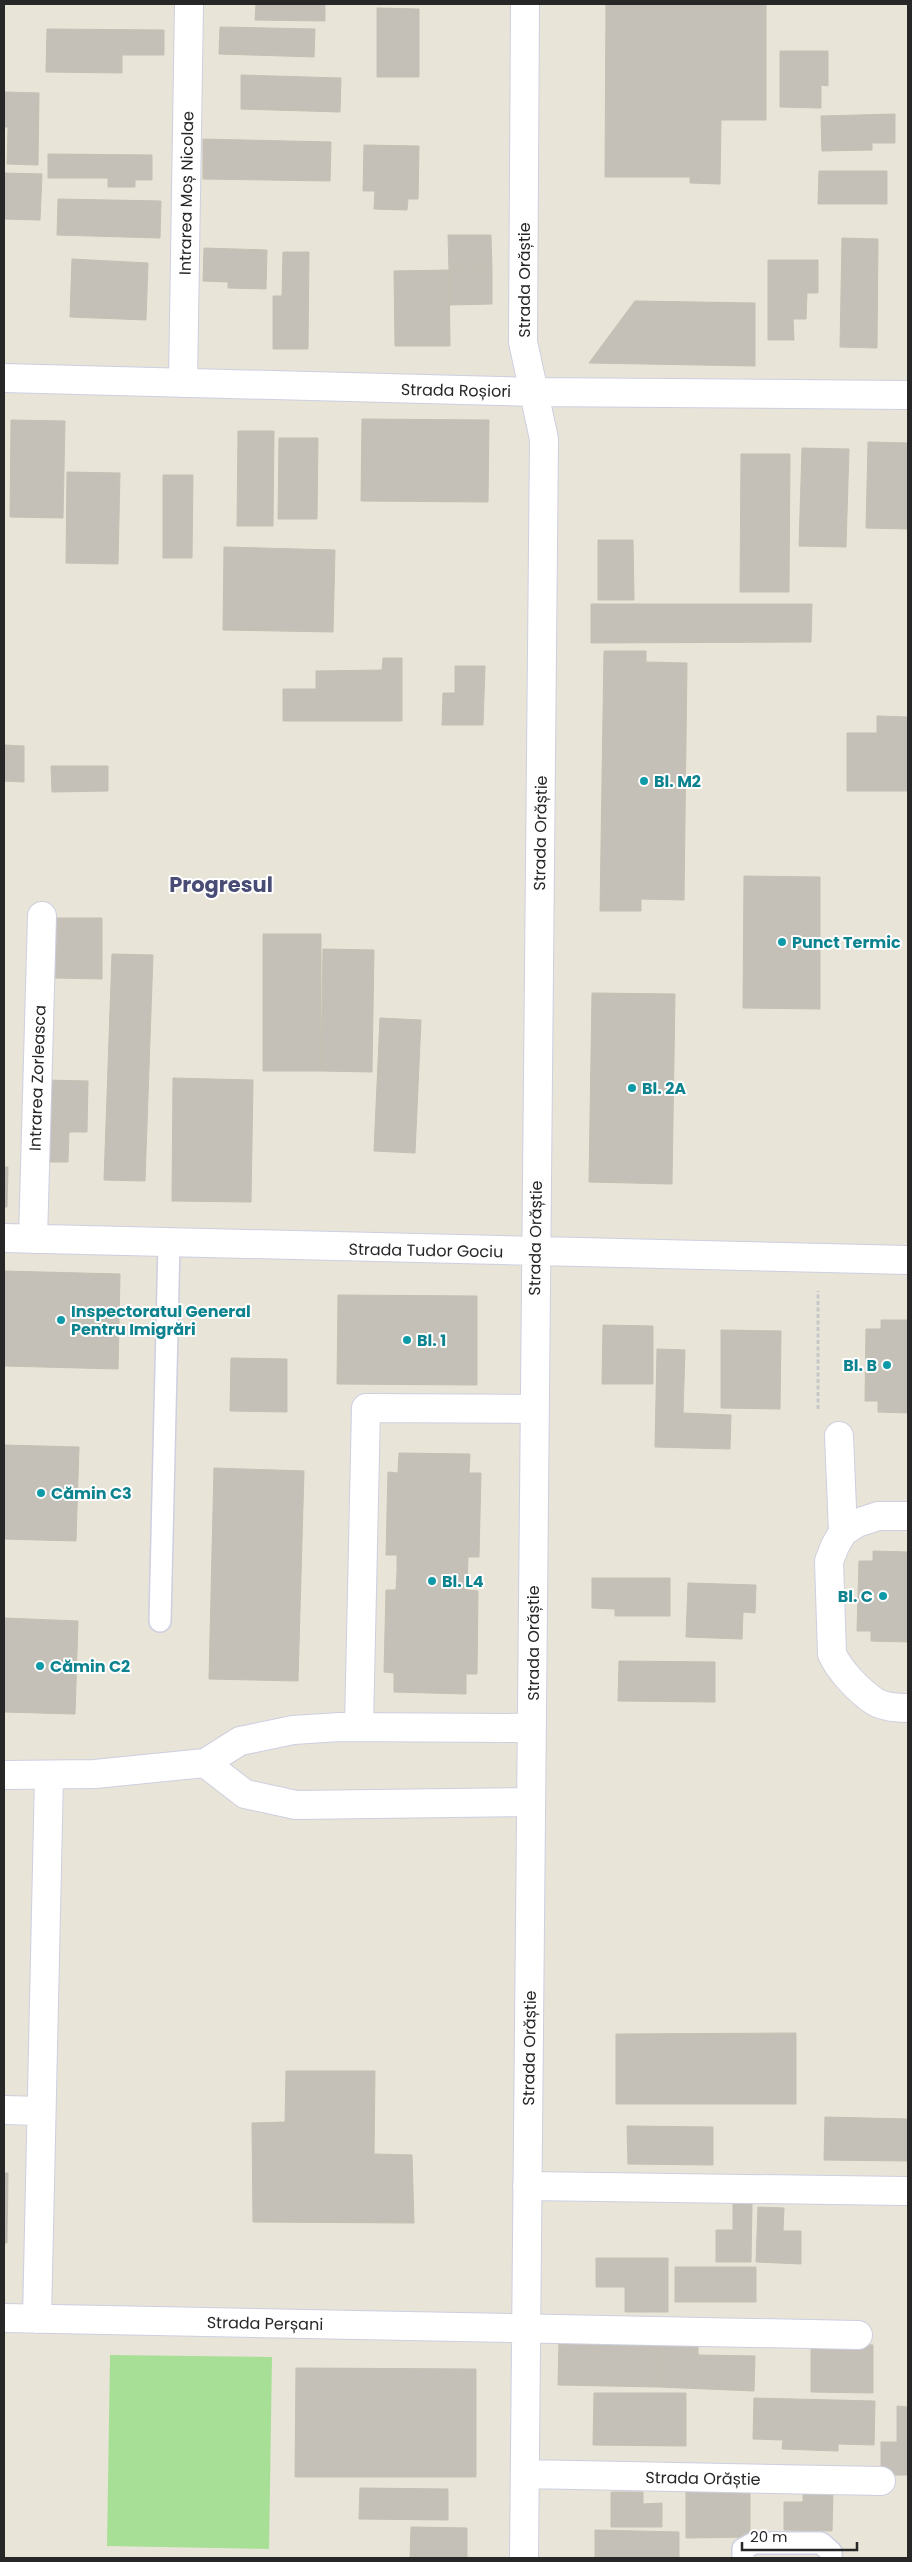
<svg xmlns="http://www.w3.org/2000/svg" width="912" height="2562" font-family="Poppins,sans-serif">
  <rect width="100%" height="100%" fill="#e9e4d8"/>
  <path fill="#a7df96" d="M110,2355L272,2357L269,2549L107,2546Z"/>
  <path fill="#c4c0b8" stroke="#c4c0b2" d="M256,4H325V21L255,20Z
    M606,4H766V120H721L720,184L690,183V177H605Z
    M377,8L419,9V77H377Z
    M220,27L315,29L314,57L219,54Z
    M47,29L164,30V55H122V73L46,72Z
    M780,51H828V86L821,85V108L780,107Z
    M241,75L341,78L340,112L241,109Z
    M4,92L39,93L38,165L7,164L8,127H4Z
    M895,114V143H872V150L822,151L821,116Z
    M203,139L331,142L330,181L203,179Z
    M364,145L419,146L418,199H408L407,210L374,209L375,191H363Z
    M48,154L152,155V180H135V187H108V178H48Z
    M819,171H887V204H818Z
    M4,173L42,174L40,220L4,219Z
    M58,199L161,201L160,238L57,235Z
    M448,235H491L492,269L449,270Z
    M842,238L878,239L877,348L840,347Z
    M204,248L267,250L266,289L228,288V282L203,281Z
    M283,252H309L308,349H273V296H282Z
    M72,259L148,263L146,320L70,317Z
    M768,260H818V293H807L806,319H793L794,340H768Z
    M492,269V304L449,305V270Z
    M449,270L450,346H395L394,271Z
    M635,301L755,303V366L589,363Z
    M362,419L489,420L488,502L361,501Z
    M11,420L65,421L63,518L10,517Z
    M238,431H274L273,526H237Z
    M279,438H318L317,519H278Z
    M868,442L908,443V529L866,528Z
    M802,448L849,449L846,547L799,546Z
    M741,454H790L789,592H740Z
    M67,472L120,473L118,564L66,563Z
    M163,475H193L192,558H163Z
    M598,540H633L634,600H598Z
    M224,547L335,550L333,632L223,630Z
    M591,604H812L811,642L591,643Z
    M604,651H646V662L687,663L684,900L641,899V911H600Z
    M383,658H402V721H283V689H316V671L382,670Z
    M455,666H485L483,725H442L443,693H455Z
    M877,716L908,717V791H847V733H877Z
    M4,745L24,746V782L4,781Z
    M51,766H108V791L52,792Z
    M744,876L820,877V1009L743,1008Z
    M56,918H102V979L55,978Z
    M263,934H321V1071H263Z
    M323,949L374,950L372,1072L321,1071Z
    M112,954L153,955L145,1181L104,1180Z
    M592,993L675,994L672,1184L589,1182Z
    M380,1018L421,1020L415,1153L374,1151Z
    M173,1078L253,1080L251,1202L172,1201Z
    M43,1080L88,1081L87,1132H69L68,1162H42Z
    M4,1167H8L7,1207H4Z
    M4,1271L120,1274L118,1369L4,1366Z
    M338,1295L477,1296V1385L337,1384Z
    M881,1320H908V1413L878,1412V1401H865L866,1329H881Z
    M603,1325L653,1326V1384H602Z
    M721,1330L781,1331L780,1409L721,1408Z
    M657,1349L685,1350L683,1413L731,1415L730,1449L655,1447Z
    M231,1358L287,1359V1412L230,1411Z
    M4,1445L79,1447L76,1541L4,1539Z
    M399,1453L470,1454L469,1473H481L479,1557H468L467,1590L478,1591L477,1674H466V1694L394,1692V1673L384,1672L386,1590H396L397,1572V1555H386L388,1472L398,1473Z
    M214,1468L304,1471L298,1681L209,1679Z
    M873,1551L908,1552V1642L871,1641V1631H857L859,1561H873Z
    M592,1578H670V1616H615V1609L592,1608Z
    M688,1583L756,1585L755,1613L743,1612L742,1639L686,1637Z
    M4,1618L78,1621L75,1714L4,1712Z
    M619,1661L715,1662V1702L618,1701Z
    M796,2033V2104H616V2034Z
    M286,2071H375L374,2154L412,2155L414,2223L253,2222L252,2123L285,2122Z
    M825,2117L908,2119V2161L824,2160Z
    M627,2126L713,2127V2165L628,2164Z
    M4,2173H8L7,2243H4Z
    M733,2204H752L751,2262H716V2230H733Z
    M758,2207L784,2208L783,2231H801V2264L756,2262Z
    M596,2258H668V2312H625V2287H596Z
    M675,2267H756V2302H675Z
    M660,2335L659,2387L558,2385L559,2340Z
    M660,2335L698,2336V2355L755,2356L754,2391L659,2387Z
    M811,2343L873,2345V2393L811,2392Z
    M296,2368L476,2369V2477H295Z
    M594,2393H686V2446L593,2445Z
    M754,2398L875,2401L874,2445L838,2444V2451L782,2449L783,2440L753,2439Z
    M897,2406L908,2407V2475H881V2442H897Z
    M686,2483H750V2537L686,2538Z
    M360,2488L448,2489V2520L359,2519Z
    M611,2492H643V2504L662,2503V2527H611Z
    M803,2492H833L832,2531L784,2530V2502H803Z
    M411,2527L467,2528V2558H410Z
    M595,2530L679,2532V2558H595Z"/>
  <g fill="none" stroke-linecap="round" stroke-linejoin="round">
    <g stroke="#cecfe0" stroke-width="24">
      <path id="lane" d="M160,1621L169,1244
        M743,2558V2549L754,2543H821L831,2552V2558"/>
    </g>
    <g stroke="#cecfe0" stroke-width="30">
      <path id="street" d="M4,378L535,392L908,395
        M183,383L189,4
        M4,1238L908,1260
        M33,1239L42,916
        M839,1436L843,1532
        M908,1516H878L857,1523L843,1532L835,1546L829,1561L832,1654C840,1671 858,1690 874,1701C883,1707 897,1708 908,1708
        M359,1727L366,1408L534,1409
        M205,1763L245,1794L296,1805L531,1802
        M4,1775L95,1774L205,1763L240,1741L293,1730L340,1727L532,1728
        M4,2110L41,2111
        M527,2186L905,2191
        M4,2318L858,2335
        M37,2319L49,1776
        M525,2474L881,2481
        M524,2558L544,439L523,342L525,4"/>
    </g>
    <path stroke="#c7c7c7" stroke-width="3" stroke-dasharray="4 2.5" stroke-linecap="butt" d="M818,1409V1291"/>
    <use href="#lane" stroke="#fff" stroke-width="21"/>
    <use href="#street" stroke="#fff" stroke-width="28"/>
  </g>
  <g fill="#0f9aa8" stroke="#fff" stroke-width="2">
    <circle cx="644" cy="781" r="5"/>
    <circle cx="782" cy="942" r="5"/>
    <circle cx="632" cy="1088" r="5"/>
    <circle cx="61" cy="1320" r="5"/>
    <circle cx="407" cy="1340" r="5"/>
    <circle cx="887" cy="1365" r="5"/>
    <circle cx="41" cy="1493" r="5"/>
    <circle cx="432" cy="1581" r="5"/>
    <circle cx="883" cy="1596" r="5"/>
    <circle cx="40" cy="1666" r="5"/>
  </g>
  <g text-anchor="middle" stroke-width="4" stroke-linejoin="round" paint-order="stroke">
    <g font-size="16" fill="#272727" stroke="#fff">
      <text transform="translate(186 193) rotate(-89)" y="6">Intrarea Moș Nicolae</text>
      <text transform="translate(524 280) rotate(-90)" y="6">Strada Orăștie</text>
      <text transform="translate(456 390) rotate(1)" y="6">Strada Roșiori</text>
      <text transform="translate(540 833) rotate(-89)" y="6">Strada Orăștie</text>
      <text transform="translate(37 1078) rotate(-88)" y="6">Intrarea Zorleasca</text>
      <text transform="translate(535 1238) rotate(-89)" y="6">Strada Orăștie</text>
      <text transform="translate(426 1250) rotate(1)" y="6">Strada Tudor Gociu</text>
      <text transform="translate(533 1643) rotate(-90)" y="6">Strada Orăștie</text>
      <text transform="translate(529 2048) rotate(-89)" y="6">Strada Orăștie</text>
      <text transform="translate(265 2323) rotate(1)" y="6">Strada Perșani</text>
      <text transform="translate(703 2478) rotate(1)" y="6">Strada Orăștie</text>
    </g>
    <g font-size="16" font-weight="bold" fill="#0d838f" stroke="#fff" text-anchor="start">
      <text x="654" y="787">Bl. M2</text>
      <text x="792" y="948">Punct Termic</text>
      <text x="642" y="1094">Bl. 2A</text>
      <text x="71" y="1317">Inspectoratul General<tspan x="71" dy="18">Pentru Imigrări</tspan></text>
      <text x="417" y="1346">Bl. 1</text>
      <text x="877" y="1371" text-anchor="end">Bl. B</text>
      <text x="51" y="1499">Cămin C3</text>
      <text x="442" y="1587">Bl. L4</text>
      <text x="873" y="1602" text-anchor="end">Bl. C</text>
      <text x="50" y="1672">Cămin C2</text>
    </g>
    <g font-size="21" font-weight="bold" fill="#494d75" stroke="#fff">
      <text x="221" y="892">Progresul</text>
    </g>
  </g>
  <rect width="912" height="2562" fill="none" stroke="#272727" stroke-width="10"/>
  <path d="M742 2542v8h115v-8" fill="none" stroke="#272727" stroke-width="2.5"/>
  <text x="750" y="2542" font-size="15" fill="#272727" stroke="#ffffff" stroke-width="4" paint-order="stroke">20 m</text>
</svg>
